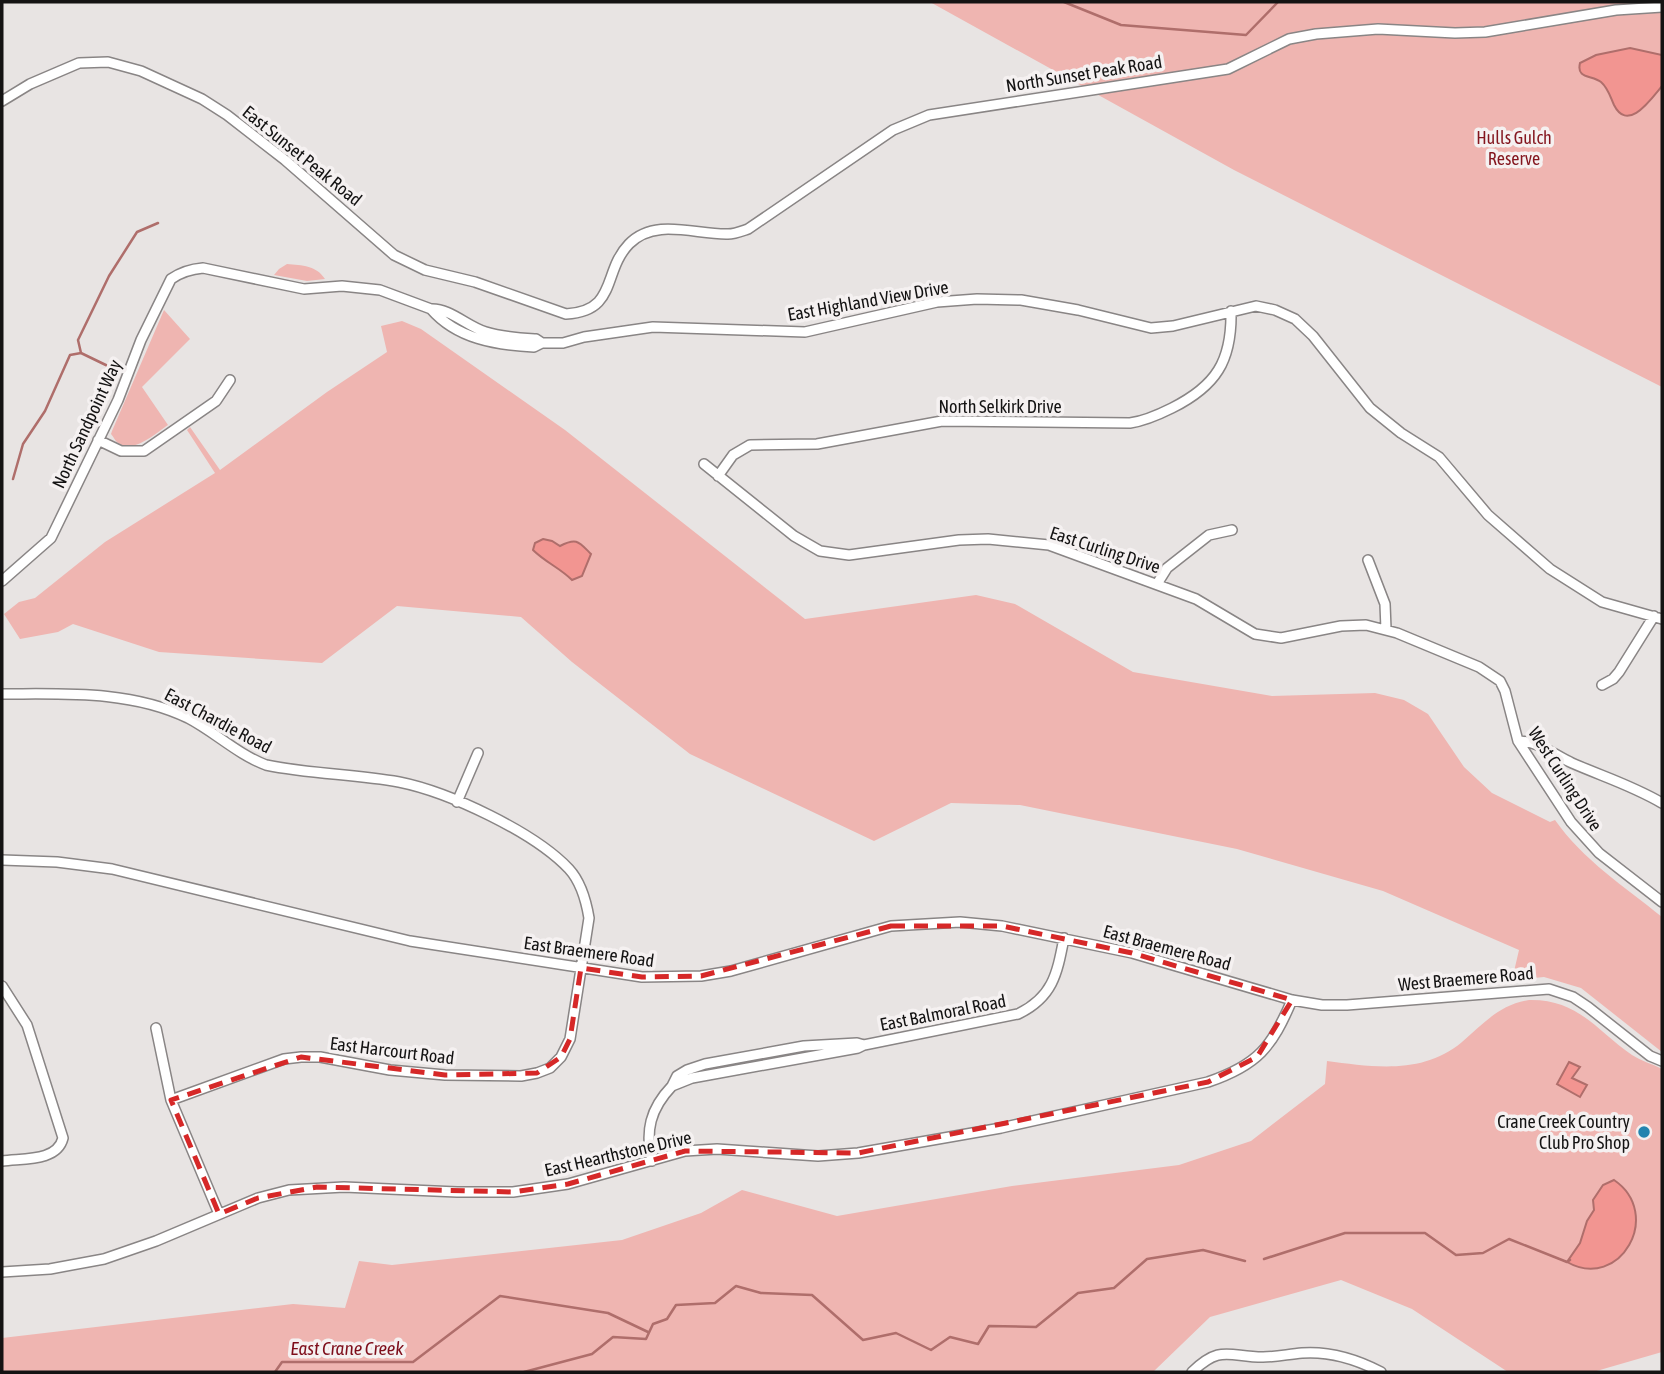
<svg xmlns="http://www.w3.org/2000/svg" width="1664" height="1374" font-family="'Asap Condensed',sans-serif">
  <rect width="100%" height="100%" fill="#e8e4e3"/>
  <path fill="#efb5b1" d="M930,2H1662V387L1234,170Z
    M287,264C302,265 317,266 325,279L307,281L274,275L279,269Z
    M164,310L190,339L142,387L168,425C156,433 134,454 118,443C115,441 114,437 111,434L112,431Z
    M402,321L421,329L565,430L805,619L976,595L1015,604L1133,672L1272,696L1375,693L1404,700L1428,714L1464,767L1492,793L1550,822L1555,820C1583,860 1625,887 1662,917V1052L1581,988L1544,977L1512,980L1519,950L1383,891L1237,849L1020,805L951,803L874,841L690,754L572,662L521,617L397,606L322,663L159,652L73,624L58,632L20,639L4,614L19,602L35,598L105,542L215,473L187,430L190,427L220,470L327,392L387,352L381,326Z
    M1529,1000C1578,999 1596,1030 1632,1055C1641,1061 1653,1064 1662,1069V1352L1593,1372H1508L1412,1309L1341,1280L1210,1317L1153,1372H2V1338L293,1304L345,1308L359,1261L392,1265L622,1240L701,1213L742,1190L837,1216L1012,1186L1179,1165L1251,1141L1325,1084L1327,1061C1373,1067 1423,1075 1462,1042C1484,1023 1499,1005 1529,1000Z"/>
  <path fill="#f29591" stroke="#af6e6b" stroke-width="2" d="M1630,48L1662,55V86C1651,99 1628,133 1614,105C1610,96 1608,88 1601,82C1592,75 1576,79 1580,63L1596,55Z
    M543,539L552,541L560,546C577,537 579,542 591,554L582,576L572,580C560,568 545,562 533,550L535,543Z
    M1569,1062L1580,1067L1572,1078L1587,1085L1580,1097L1557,1084Z
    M1614,1180C1664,1214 1620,1292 1567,1262L1580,1243L1587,1221L1594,1210L1593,1200L1603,1185Z"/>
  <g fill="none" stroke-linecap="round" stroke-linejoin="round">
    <path stroke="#af6e6b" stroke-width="2.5" d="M1064,2L1121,25L1246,35L1278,2
      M81,353L78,340L109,276L137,232L158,223
      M13,479L23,444L45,411L70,355L81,353L112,368
      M1264,1259L1345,1233H1425L1456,1255L1483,1253L1509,1239L1567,1262L1570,1260
      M275,1372L282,1362H413L500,1296L608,1313L648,1332
      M524,1372L592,1354L613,1337L646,1339L653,1324L667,1319L676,1305L715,1303L736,1286L761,1293L812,1295L863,1340L896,1333L931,1350L950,1337L978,1344L989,1326L1036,1327L1078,1293L1114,1288L1147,1259L1203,1250L1245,1261"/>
    <g stroke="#898585" stroke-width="12">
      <path id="minor" d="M2,101L30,84L79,63L108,62L141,71L202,99L227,115L285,160L394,255L425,270L475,282L566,314C618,311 602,272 629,244C655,217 696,235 728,234C735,234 742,231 748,229L893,130L929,115L1228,69L1289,39L1316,34L1378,29L1455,33L1485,32L1616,10L1662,7
        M431,309C457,339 496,345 534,347L542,343H563L584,337L653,327L805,332L937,302L977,299L1021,300L1078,310L1151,328L1173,326L1256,306L1275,310L1295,319L1313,336L1370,408L1401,433L1439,457L1488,515L1550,569L1602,602L1662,619
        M98,440L121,451H144L216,401L230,380
        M704,464L794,536L820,551L849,555L959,540L988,539L1049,545L1196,599L1255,634L1281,638L1341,626L1366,625L1397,633L1479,667L1500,681L1505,691L1518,741L1571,822L1599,853L1662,902
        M718,476L733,455L750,445L817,444L942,421L1130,423C1145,421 1158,415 1172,408C1216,386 1232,361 1231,311
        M1368,560L1385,604L1386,629
        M2,581L51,538L118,400L141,340L171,279C181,272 191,269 203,268L304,289L342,286L380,290L431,309C450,308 468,327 486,332C502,337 520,338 536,339L542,343
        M1157,584L1167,568L1209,535L1232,530
        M1602,685L1613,679L1619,672L1654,616
        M2,694C64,694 130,690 188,718C215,732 237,754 266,765C310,774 355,774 399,782C449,792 534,832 569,869C581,882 586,900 589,918L570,1039L561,1057L550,1068L537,1073L521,1076L445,1075L390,1070L320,1057H301L284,1059L171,1100
        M1518,741C1539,741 1554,755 1572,763C1604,777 1631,785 1662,803
        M457,802L478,753
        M2,860L57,862L112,869L410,941L642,977L701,976L731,971L891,926L960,922L1002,926L1132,953L1292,1000L1322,1005H1347L1549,989L1573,997L1588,1007L1650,1056L1662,1061
        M2,986L27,1025L63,1138C57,1162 23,1158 2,1161
        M156,1028L171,1100L219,1214
        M864,1045L857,1043L804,1046L705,1064L687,1070L677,1076L672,1086L692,1078L858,1048L864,1045L1018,1014C1053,997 1057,974 1064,938
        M652,1161C645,1131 650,1109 672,1086
        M2,1272L50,1269L104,1259L156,1241L258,1198L289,1190L344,1187L457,1192H513L568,1184L685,1151L717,1149L818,1156L858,1153L1001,1128L1208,1082C1258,1065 1272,1047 1292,1000
        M1192,1372C1221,1344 1229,1357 1263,1357C1276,1357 1289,1354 1302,1353C1330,1351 1356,1359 1381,1372"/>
    </g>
    <use href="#minor" stroke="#fff" stroke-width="9"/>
  </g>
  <path fill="none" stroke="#d62828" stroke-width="5" stroke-dasharray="14 9" stroke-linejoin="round" d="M891,926H1002L1132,953L1292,1000L1257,1057L1208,1082L858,1153L685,1151L568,1184L513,1192L317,1187L258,1198L219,1214L171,1100L301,1057L445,1075L537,1073L561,1057L570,1039L581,968L642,977L701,976Z"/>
  <circle fill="#2384af" stroke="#f5f1f1" stroke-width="2.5" cx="1644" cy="1132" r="7"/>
  <g text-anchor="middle" stroke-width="7" stroke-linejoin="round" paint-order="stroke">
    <g font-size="18" fill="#141313" stroke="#f5f1f1">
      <text transform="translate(1084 74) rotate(-9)" y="6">North Sunset Peak Road</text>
      <text transform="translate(302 156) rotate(39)" y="6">East Sunset Peak Road</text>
      <text transform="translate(868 301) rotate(-10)" y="6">East Highland View Drive</text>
      <text x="1000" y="413">North Selkirk Drive</text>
      <text transform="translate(87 424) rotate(-65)" y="6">North Sandpoint Way</text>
      <text transform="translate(1105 550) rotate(18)" y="6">East Curling Drive</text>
      <text transform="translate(218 721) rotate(28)" y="6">East Chardie Road</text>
      <text transform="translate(1565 779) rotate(57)" y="6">West Curling Drive</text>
      <text transform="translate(1167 948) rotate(15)" y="6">East Braemere Road</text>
      <text transform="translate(589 952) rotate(8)" y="6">East Braemere Road</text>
      <text transform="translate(1466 979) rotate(-5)" y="6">West Braemere Road</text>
      <text transform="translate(943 1013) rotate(-11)" y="6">East Balmoral Road</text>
      <text transform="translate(392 1051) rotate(7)" y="6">East Harcourt Road</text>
      <text transform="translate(618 1154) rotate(-13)" y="6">East Hearthstone Drive</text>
    </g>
    <g font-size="18" fill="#84161f" stroke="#f5f1f1">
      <text x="1514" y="144">Hulls Gulch<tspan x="1514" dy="21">Reserve</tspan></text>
    </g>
    <g font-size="18" fill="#141313" stroke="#f5f1f1" text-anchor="end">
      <text x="1630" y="1128">Crane Creek Country<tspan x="1630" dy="21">Club Pro Shop</tspan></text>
    </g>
    <g font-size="19" font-style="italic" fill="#7e0e1b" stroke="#f5f1f1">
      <text x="347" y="1355">East Crane Creek</text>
    </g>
  </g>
  <rect width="1664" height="1374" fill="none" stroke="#141313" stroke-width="7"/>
</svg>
